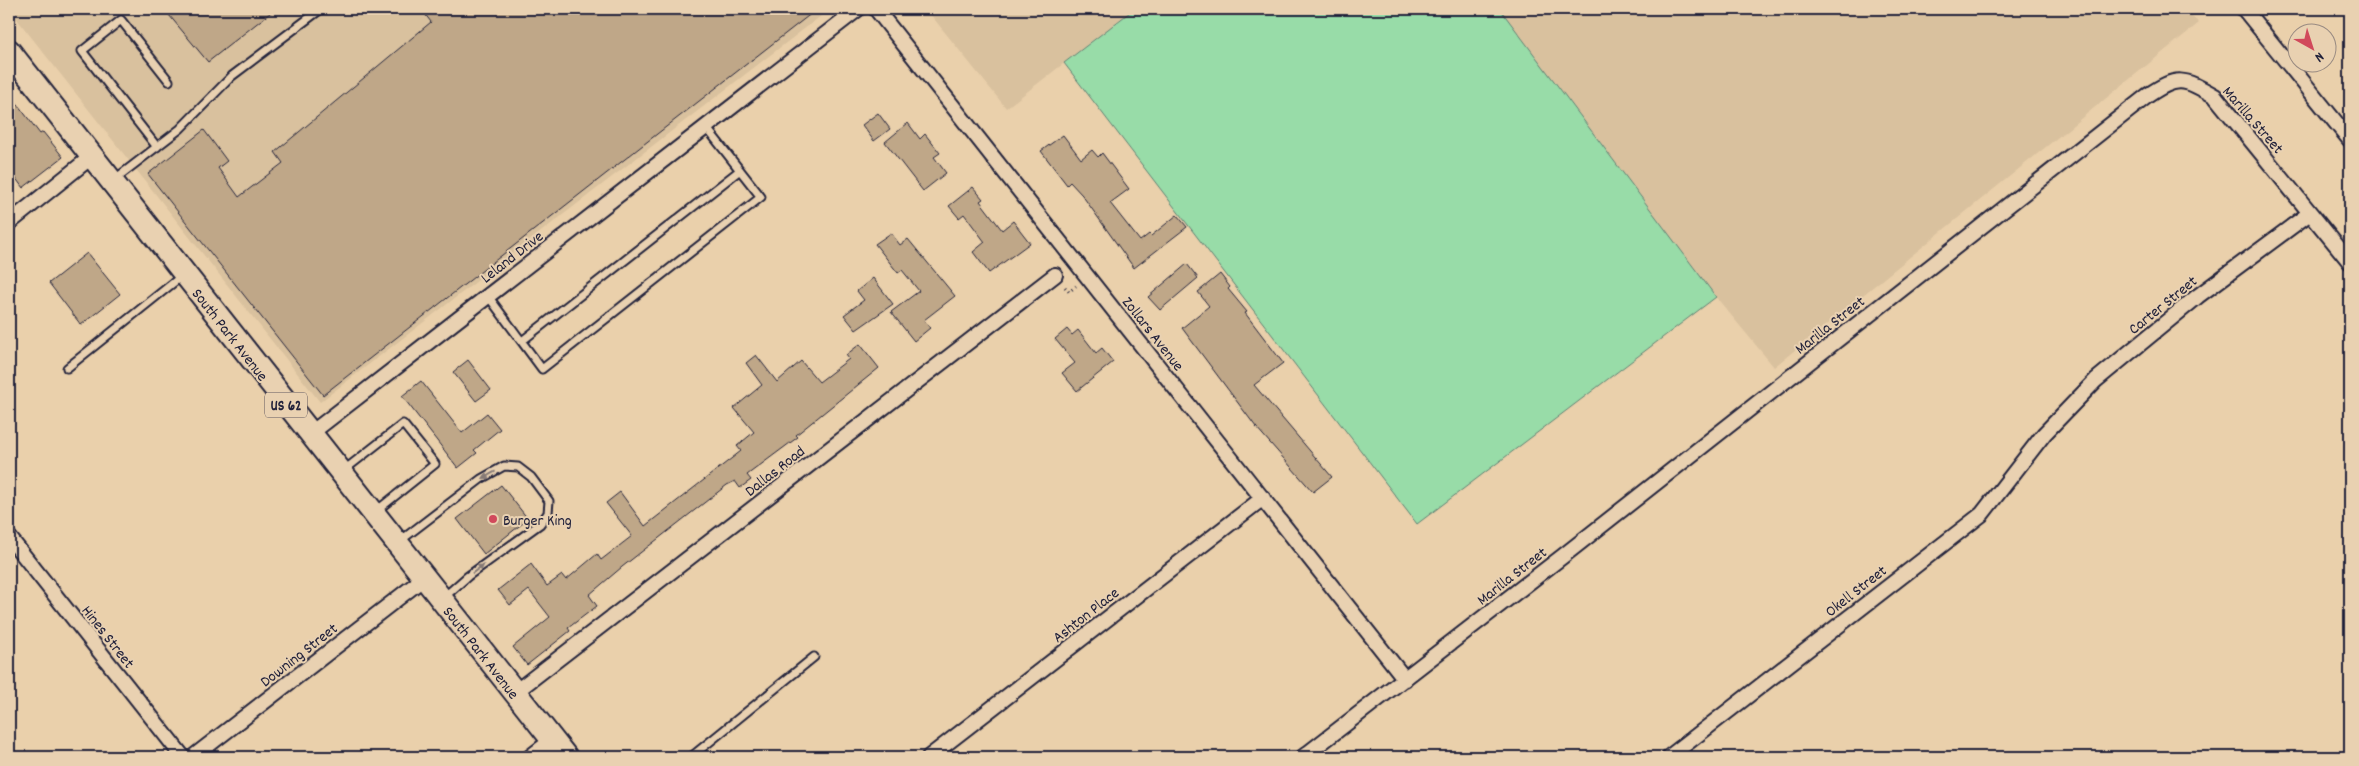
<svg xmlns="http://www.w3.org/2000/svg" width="2359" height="766" font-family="Dekko,sans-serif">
  <rect width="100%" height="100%" fill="#ead0ab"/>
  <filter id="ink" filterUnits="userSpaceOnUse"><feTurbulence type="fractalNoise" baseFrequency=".02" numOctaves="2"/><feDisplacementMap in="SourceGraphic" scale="10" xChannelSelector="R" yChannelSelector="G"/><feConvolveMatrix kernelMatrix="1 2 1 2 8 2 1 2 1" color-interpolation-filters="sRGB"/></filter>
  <g filter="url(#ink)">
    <path fill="#d9c19e" d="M9,9H830L320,402Z
      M926,9H1134L1006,108Z
      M1500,9H2183L2199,23L1774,367L1716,297Z"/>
    <path fill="#98dca8" stroke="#5d7f72" d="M1134,9H1500L1716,297L1417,524L1064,63Z"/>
    <path fill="#bfa788" stroke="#22223b" d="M164,9H275L208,62Z
      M421,9H817L323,395L148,174L204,130L227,161L218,168L239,197L283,163L275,152L431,22Z
      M9,93L40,134L43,132L63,157L23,188L9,169Z
      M878,113L890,129L874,141L862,125Z
      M908,123L920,139L925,134L940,153L934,157L946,173L923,191L885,142Z
      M1063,135L1081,159L1092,150L1098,157L1102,153L1129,189L1110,203L1140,241L1149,234L1151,236L1177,215L1187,227L1134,268L1082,195L1070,182L1067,185L1041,151Z
      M973,187L983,199L980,201L1002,230L1013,221L1030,243L989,273L973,252L985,242L964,214L959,218L949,206Z
      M891,233L900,245L908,239L955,296L924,320L930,328L914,341L891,312L919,291L902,270L898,273L875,244Z
      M87,253L120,294L81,325L49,283Z
      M1187,264L1198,278L1160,310L1148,297Z
      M1220,274L1230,287L1228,289L1247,312L1245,313L1283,363L1254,385L1332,477L1313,492L1256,427L1182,328L1209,306L1198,292Z
      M873,278L893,304L856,330L844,315L864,300L857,291Z
      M1067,329L1072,335L1078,330L1096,353L1102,348L1113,362L1077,391L1062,373L1075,363L1055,339Z
      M860,344L879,368L796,435L798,437L747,475L751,480L740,488L735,481L727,485L622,567L589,595L597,606L568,628L570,631L527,665L513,647L550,617L529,590L510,605L498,590L531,564L547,586L562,575L566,580L597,554L601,560L632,536L606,503L620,492L645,526L741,451L737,446L754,432L734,408L762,385L746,363L756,355L777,382L801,361L819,382L849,359L846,355Z
      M468,360L491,390L476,401L453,372Z
      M421,381L462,433L487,413L500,429L474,450L477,453L458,468L402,396Z
      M501,485L528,519L484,554L457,519Z"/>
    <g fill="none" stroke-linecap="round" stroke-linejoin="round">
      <g stroke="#22223b" stroke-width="11">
        <path id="lane" d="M157,147L82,51L121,20L169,81
          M115,179L180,129L232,76L321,9
          M488,296L542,369L761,197L706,127
          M522,341L740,170
          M67,368L183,275
          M343,471L403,424L435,464L375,512
          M400,541L481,479L504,466L518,467L531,477L549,501L548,513L540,524L468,576L443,598
          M691,757L814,657"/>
      </g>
      <g stroke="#22223b" stroke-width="18">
        <path id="street" d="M876,9L1405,679
          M2244,9L2350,140
          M9,223L91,157
          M310,434L858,9
          M9,537L183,757
          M514,693L1055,275
          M193,757L424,578
          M530,757L552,740
          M929,757L1263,498
          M1303,757L1563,556L2147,96C2178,75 2183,78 2215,96L2350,262
          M1669,757L1982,514L2044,434L2096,380L2198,296L2310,213"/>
      </g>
      <g stroke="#22223b" stroke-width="26">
        <path id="primary" d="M9,51L566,757"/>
      </g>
      <path stroke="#22223b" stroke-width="3" stroke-dasharray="1 4" stroke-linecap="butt" d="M1065,287L1069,292L1076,286"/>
      <use href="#lane" stroke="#e9d1b1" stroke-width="7"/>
      <use href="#street" stroke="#e9d1b1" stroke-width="14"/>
      <use href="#primary" stroke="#e9d1b1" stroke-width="22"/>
    </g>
    <defs><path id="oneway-solid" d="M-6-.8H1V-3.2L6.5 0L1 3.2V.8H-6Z" transform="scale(1.25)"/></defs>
    <g fill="#867a76">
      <use href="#oneway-solid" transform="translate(489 475) rotate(151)"/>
      <use href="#oneway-solid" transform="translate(478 569) rotate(-36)"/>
    </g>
  </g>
  <circle fill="#d1495b" stroke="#e9d1b1" stroke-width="2" cx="493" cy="519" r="5"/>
  <g text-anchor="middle" stroke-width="4" stroke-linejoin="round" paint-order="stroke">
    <rect fill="#e9d1b1" stroke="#5e565e" stroke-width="1" x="265" y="392.5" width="42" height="25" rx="4"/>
    <g font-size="15" font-weight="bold" fill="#22223b">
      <text x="286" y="410">US 62</text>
    </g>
    <g font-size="16" fill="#22223b" stroke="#e9d1b1">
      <text transform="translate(2254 119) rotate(49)" y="6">Marilla Street</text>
      <text transform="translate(511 256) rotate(-38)" y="6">Leland Drive</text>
      <text transform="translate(2162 304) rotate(-39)" y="6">Carter Street</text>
      <text transform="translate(1829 324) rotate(-38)" y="6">Marilla Street</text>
      <text transform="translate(1154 333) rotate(52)" y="6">Zollars Avenue</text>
      <text transform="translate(231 334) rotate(52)" y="6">South Park Avenue</text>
      <text transform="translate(774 470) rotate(-38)" y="6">Dallas Road</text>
      <text transform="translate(1511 575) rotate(-38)" y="6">Marilla Street</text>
      <text transform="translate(1855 590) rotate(-38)" y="6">Okell Street</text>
      <text transform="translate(1085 614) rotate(-38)" y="6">Ashton Place</text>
      <text transform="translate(109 636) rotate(52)" y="6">Hines Street</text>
      <text transform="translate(482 652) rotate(52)" y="6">South Park Avenue</text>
      <text transform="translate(298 654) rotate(-38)" y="6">Downing Street</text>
    </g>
    <g font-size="16" fill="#22223b" stroke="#e9d1b1" text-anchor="start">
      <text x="503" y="525">Burger King</text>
    </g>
  </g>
  <rect width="2359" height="766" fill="none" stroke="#e9d1b1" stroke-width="30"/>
  <rect x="15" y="15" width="2329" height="736" fill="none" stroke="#22223b" stroke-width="2" filter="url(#ink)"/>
  <g transform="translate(2312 48) rotate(141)"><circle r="24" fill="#e9d1b1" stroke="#998b82"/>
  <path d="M0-4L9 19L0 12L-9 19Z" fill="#d1495b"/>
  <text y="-8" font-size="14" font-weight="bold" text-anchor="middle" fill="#22223b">N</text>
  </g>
</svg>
